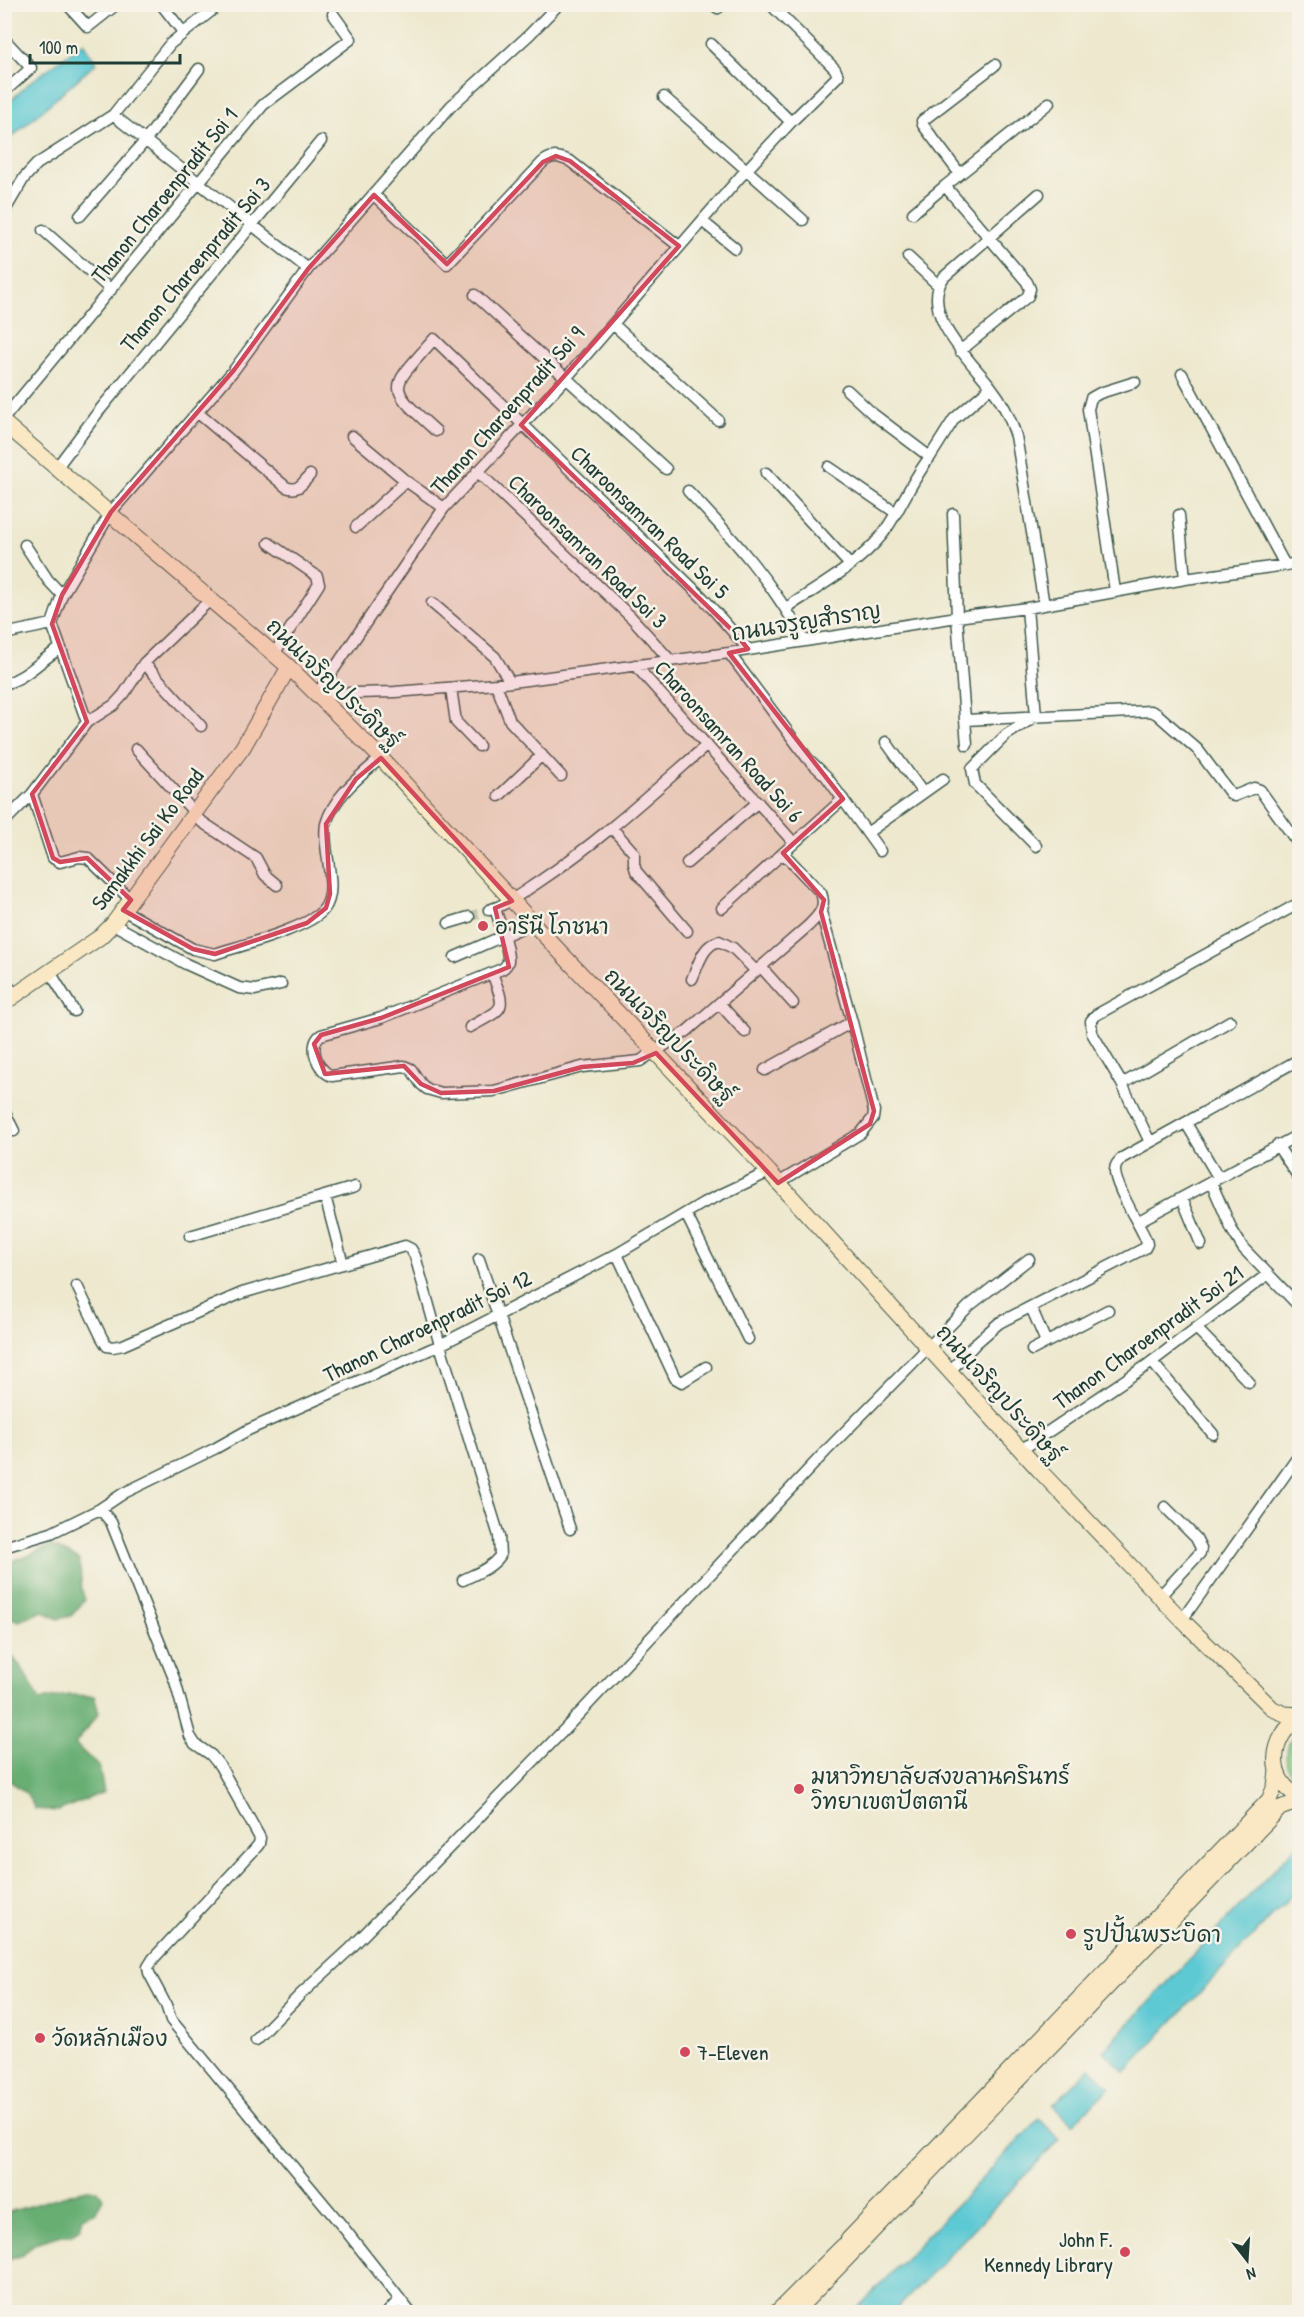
<svg xmlns="http://www.w3.org/2000/svg" width="1304" height="2317" font-family="'Patrick Hand','Playpen Sans Thai',sans-serif">
  <rect width="100%" height="100%" fill="#f7f3e8"/>
  <filter id="ink" filterUnits="userSpaceOnUse"><feTurbulence type="fractalNoise" baseFrequency=".0167" numOctaves="2"/><feDisplacementMap in="SourceGraphic" scale="12" xChannelSelector="R" yChannelSelector="G"/><feConvolveMatrix kernelMatrix="1 2 1 2 8 2 1 2 1" color-interpolation-filters="sRGB"/></filter>
  <filter id="wash" filterUnits="userSpaceOnUse"><feTurbulence type="fractalNoise" baseFrequency=".008" numOctaves="4" result="noise"/><feDisplacementMap in="SourceGraphic" scale="24" xChannelSelector="R" yChannelSelector="G"/><feGaussianBlur stdDeviation="1.35" result="paint"/><feColorMatrix in="noise" values="0 0 0 0 0 0 0 0 0 0 0 0 0 0 0 0 0 1.4 0 .05"/><feComposite in="paint" operator="in"/></filter>
  <g filter="url(#wash)">
    <rect width="100%" height="100%" fill="#ede8ce"/>
    <path fill="#81ca86" stroke="#50845d" stroke-width="1.5" d="M1299,1730V1784C1282,1769 1282,1746 1299,1730Z"/>
    <path fill="#68ae73" stroke="#447654" stroke-width="1.5" d="M50,1545L79,1560C82,1574 79,1586 85,1600L71,1616L58,1619L43,1611L19,1621L5,1616V1563L28,1556Z
      M5,1648L21,1667L40,1700L69,1695L94,1696L99,1713L75,1744L99,1767L104,1792L58,1811L35,1809L27,1794L9,1780L5,1781Z
      M87,2189L98,2190L103,2199L95,2213L83,2217L80,2228L72,2235H62L35,2243L23,2255L5,2261V2213Z"/>
    <path fill="#5dc9d3" stroke="#3e8384" stroke-width="1.5" d="M83,43L96,63L5,143V106L28,84Z
      M1299,1843V1887L1125,2072L1103,2051Z
      M1090,2068L1110,2087L1073,2124L1053,2105Z
      M1039,2119L1060,2139L894,2312H854Z"/>
  </g>
  <g filter="url(#ink)">
    <g fill="none" stroke-linecap="round" stroke-linejoin="round">
      <path stroke="#c4c6af" stroke-width="10" stroke-dasharray="10 5" stroke-linecap="butt" d="M469,917L489,910"/>
      <g stroke="#3e574b" stroke-width="13">
        <path id="street" d="M67,4L88,27L117,4
          M161,4L183,32
          M712,4L718,8L723,4
          M4,39L31,68L4,92
          M711,44L791,122
          M664,97L803,220
          M113,115L308,269
          M960,174L923,125L922,121L995,65
          M1039,194L944,277C918,312 971,361 991,387C1003,402 1010,417 1016,436L1044,605
          M374,195L447,264L543,162C553,154 559,157 570,161L679,246
          M4,212L24,178L37,164L113,115L170,44L220,4
          M913,213L945,186
          M80,216L146,140L199,69
          M702,221L735,248
          M43,230L111,290
          M908,257L938,285
          M475,295L666,469
          M613,324L718,420
          M960,351L1028,296L1030,289L1027,282L945,186L1049,103
          M1182,374L1285,565
          M198,413L286,487C298,492 302,484 310,475
          M4,418L263,105L351,39L333,14
          M436,431C384,384 390,390 434,339L703,598L748,649
          M352,436L406,481L444,508
          M930,457L954,419L991,387
          M57,467L99,411L321,141
          M829,467L896,513
          M477,471L632,618L671,661
          M766,473L849,564
          M688,491C733,538 773,583 804,640
          M953,514L957,617L967,745
          M1179,515L1185,579
          M356,527L406,481
          M269,543L317,576L319,584L274,654
          M25,545L48,580L62,595
          M1115,591L1088,409L1091,398L1100,393L1135,382
          M432,603L495,657L510,682
          M786,608C817,588 859,564 882,535C900,511 911,481 930,457L873,414L847,390
          M1027,608L1036,716L1006,735L972,769L975,784L1036,846
          M4,634L52,624
          M729,653L808,759L826,776L880,851
          M144,663L201,726
          M635,665L794,843
          M4,684C27,678 40,660 61,648
          M496,684L510,721L561,776
          M451,688L456,722L479,746
          M317,694L395,692L496,684L729,653L957,617L1027,608L1185,579L1300,563
          M317,694L444,508L567,377L740,177L791,122L838,76L835,69L774,8
          M965,720L1151,711L1157,714L1198,750L1230,793L1234,796L1254,788L1260,790L1300,846
          M87,722L52,624L62,595L111,512L234,370L308,269L451,106L529,35L559,4
          M886,742L923,793
          M136,749L195,813
          M32,794L53,858L60,862L79,857L88,858L131,900
          M499,796L542,755
          M193,816L256,858L265,875L277,885
          M4,822L32,794L87,722L114,705L124,694L144,663L210,600
          M612,828L634,853V864L636,871L687,931
          M867,833L943,779
          M687,863L758,802
          M495,908C499,922 509,948 508,961C507,966 505,967 502,969L381,1018L321,1035C307,1045 318,1072 332,1076L404,1066L411,1069L421,1084L427,1089L441,1093L494,1091L582,1067L640,1061L687,1031L808,926C818,916 827,908 821,893L783,853
          M722,908L843,799
          M123,910L193,949L215,954C239,946 310,928 324,909C340,889 321,848 326,824C333,797 361,775 381,758
          M489,910C509,904 523,892 540,881C600,841 653,792 707,745
          M449,923L469,917
          M113,924L186,964L239,988L255,990L281,984
          M455,957L533,923
          M761,967L793,1003
          M50,972L74,1011
          M692,979C699,964 702,946 719,941L733,948L756,971
          M4,982L15,994
          M719,1003L745,1032
          M470,1027C505,1007 507,1012 492,973
          M765,1070L852,1022
          M1122,1084L1230,1021
          M4,1111L14,1131
          M1186,1123L1218,1177
          M1150,1142L1122,1084L1092,1033L1091,1021L1096,1015L1294,906
          M1277,1145L1300,1179
          M1211,1182L1232,1230L1243,1248L1298,1305
          M778,1183L861,1133L873,1118L874,1111L852,1022L821,912
          M325,1196L343,1264
          M1182,1198L1201,1244
          M686,1214L748,1339
          M1139,1221L1300,1134
          M190,1236L355,1187
          M617,1254L675,1378L682,1382L706,1367
          M479,1259L570,1529
          M77,1286L102,1338L107,1346L113,1347L123,1345L242,1293L405,1246L411,1249L415,1256L440,1345L499,1536L500,1556C490,1569 477,1573 463,1580
          M1031,1307L1046,1342
          M1196,1328L1249,1382
          M1032,1350L1108,1310
          M1152,1362L1213,1434
          M950,1371L976,1343L999,1323L1145,1248L1147,1244L1146,1240C1139,1223 1114,1185 1115,1170C1115,1165 1118,1162 1122,1158L1300,1059
          M1021,1450L1146,1366L1268,1274
          M100,1509L124,1493L216,1448L248,1430L440,1345L617,1254L703,1203L769,1172
          M4,1547L51,1533L100,1509L111,1522L175,1681L190,1736L195,1744L211,1755L220,1766L260,1838L259,1844L254,1850L153,1959L148,1967L149,1973L166,2005L171,2020L343,2227L410,2312
          M1160,1596L1200,1553L1201,1548L1196,1538L1165,1507
          M1182,1620L1300,1454
          M256,2040L300,1995L350,1949L564,1730L826,1451L969,1306L1029,1259
          M388,2312L400,2299"/>
      </g>
      <g stroke="#3e574b" stroke-width="17">
        <path id="secondary" d="M4,423L289,667L381,758L543,934L769,1172L1040,1471L1182,1620L1273,1709L1285,1714L1300,1715
          M4,1003L100,937L113,924L243,747L289,667
          M1300,1718C1270,1735 1265,1781 1300,1797
          M848,2240L1269,1800L1275,1786L1277,1771
          M856,2248L1280,1808L1300,1801
          M777,2312L843,2246
          M795,2312L852,2253"/>
      </g>
      <use href="#street" stroke="#fff" stroke-width="10"/>
      <use href="#secondary" stroke="#fae7c3" stroke-width="15"/>
    </g>
  </g>
  <path fill="#d1495b" fill-opacity="0.2" stroke="#d1495b" stroke-width="4.5" stroke-linejoin="round" d="M556,156L570,161L679,246L521,425L736,634L748,649L729,653L843,799L783,853L824,900L821,912L874,1111L870,1124L778,1183L656,1053L633,1063L582,1067L494,1091L441,1093L421,1084L404,1066L325,1074L314,1044L321,1035L381,1018L509,967L495,908L512,901L381,758L356,779L326,824L330,894L326,908L307,923L215,954L193,949L123,910L131,900L87,858L60,862L53,858L32,794L87,722L52,624L62,595L111,512L234,370L308,269L374,195L447,264L543,162Z"/>
  <g fill="#d1495b" stroke="#f7f3e8" stroke-width="2">
    <circle cx="483" cy="926" r="6"/>
    <circle cx="799" cy="1789" r="6"/>
    <circle cx="1071" cy="1934" r="6"/>
    <circle cx="40" cy="2038" r="6"/>
    <circle cx="685" cy="2052" r="6"/>
    <circle cx="1125" cy="2252" r="6"/>
  </g>
  <g text-anchor="middle" stroke-width="5" stroke-linejoin="round" paint-order="stroke">
    <g font-size="22" fill="#1f3d34" stroke="#f7f3e8">
      <text transform="translate(164 195) rotate(-51)" y="8">Thanon Charoenpradit Soi 1</text>
      <text transform="translate(195 264) rotate(-50)" y="8">Thanon Charoenpradit Soi 3</text>
      <text transform="translate(507 410) rotate(-48)" y="8">Thanon Charoenpradit Soi 9</text>
      <text transform="translate(650 522) rotate(44)" y="8">Charoonsamran Road Soi 5</text>
      <text transform="translate(588 551) rotate(44)" y="8">Charoonsamran Road Soi 3</text>
      <text transform="translate(806 621) rotate(-9)" y="8">ถนนจรูญสำราญ</text>
      <text transform="translate(334 683) rotate(44)" y="8">ถนนเจริญประดิษฐ์</text>
      <text transform="translate(729 741) rotate(48)" y="8">Charoonsamran Road Soi 6</text>
      <text transform="translate(147 839) rotate(-53)" y="8">Samakkhi Sai Ko Road</text>
      <text transform="translate(670 1035) rotate(46)" y="8">ถนนเจริญประดิษฐ์</text>
      <text transform="translate(427 1326) rotate(-26)" y="8">Thanon Charoenpradit Soi 12</text>
      <text transform="translate(1148 1337) rotate(-36)" y="8">Thanon Charoenpradit Soi 21</text>
      <text transform="translate(1000 1393) rotate(48)" y="8">ถนนเจริญประดิษฐ์</text>
    </g>
    <g font-size="22" fill="#1f3d34" stroke="#f7f3e8" text-anchor="start">
      <text x="495" y="934">อารีนี โภชนา</text>
      <text x="811" y="1784">มหาวิทยาลัยสงขลานครินทร์<tspan x="811" dy="25">วิทยาเขตปัตตานี</tspan></text>
      <text x="1083" y="1942">รูปปั้นพระบิดา</text>
      <text x="52" y="2046">วัดหลักเมือง</text>
      <text x="697" y="2060">7-Eleven</text>
      <text x="1113" y="2247" text-anchor="end">John F.<tspan x="1113" dy="25">Kennedy Library</tspan></text>
    </g>
  </g>
  <rect width="1304" height="2317" fill="none" stroke="#f7f3e8" stroke-width="24"/>
  <g transform="translate(1247 2260) rotate(163)" stroke="#f7f3e8" stroke-width="4.5" paint-order="stroke">
  <path d="M0-4.5L10 22L0 15L-10 22Z" fill="#1f3d34"/>
  <text y="-9" font-size="16" font-weight="bold" text-anchor="middle" fill="#1f3d34">N</text>
  </g>
  <path d="M30 54v9h150v-9" fill="none" stroke="#1f3d34" stroke-width="3"/>
  <text x="39" y="54" font-size="18" fill="#1f3d34" stroke="#f7f3e8" stroke-width="4.5" paint-order="stroke">100 m</text>
</svg>
